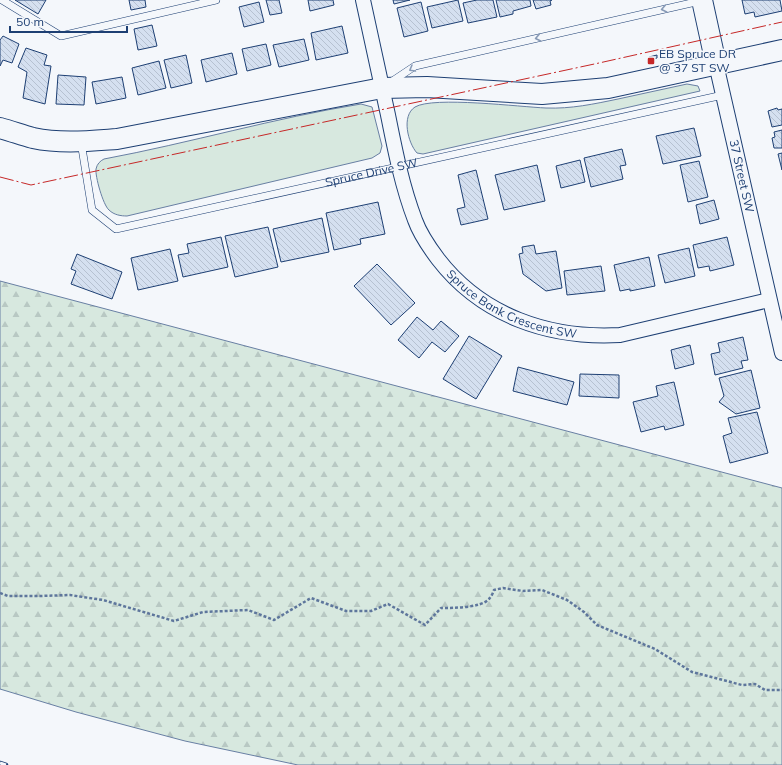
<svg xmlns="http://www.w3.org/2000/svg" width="782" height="765" font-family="Mulish,sans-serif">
  <defs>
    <pattern id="forest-firs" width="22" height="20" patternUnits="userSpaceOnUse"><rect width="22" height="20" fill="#d7e8df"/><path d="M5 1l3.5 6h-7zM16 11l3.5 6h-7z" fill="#b8c8c3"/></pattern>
    <pattern id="building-back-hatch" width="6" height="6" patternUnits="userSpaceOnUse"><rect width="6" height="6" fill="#d5e0f0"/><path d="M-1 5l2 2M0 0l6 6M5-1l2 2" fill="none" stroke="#b6c1d1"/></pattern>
  </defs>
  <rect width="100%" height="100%" fill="#f4f7fb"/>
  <path fill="#d7e8df" stroke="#687fa3" d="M687,84L698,86L700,91L423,154L417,153C408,143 401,116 415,107C433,96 521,107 546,108C571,109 594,104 618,99C641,94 664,89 687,84Z
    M361,104L372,107L382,146L380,153L372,158L127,216C121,216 114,215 109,210C103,205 95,176 96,169C97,164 100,161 104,159C190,143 274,118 361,104Z"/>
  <path fill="url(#forest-firs)" stroke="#687fa3" d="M0,281L782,488V765H298L185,741L76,712L0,689Z"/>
  <path fill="url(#building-back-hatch)" stroke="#1d3f73" d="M15,0H46L38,14Z
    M129,0H145L146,7L131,10Z
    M266,0H279L282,13L270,15Z
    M308,0H333L334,5L310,11Z
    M393,0H410L394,4Z
    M458,0L463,21L432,28L427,7Z
    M477,0H493L497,17L468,23L463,3Z
    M496,0H530L531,6L513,11V14L500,17Z
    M533,0H552L550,1L551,5L536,9Z
    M742,0H780L782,11L755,17L754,12L745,14Z
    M259,2L264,22L244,27L239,7Z
    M421,2L428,31L404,37L397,8Z
    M152,25L157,46L138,50L134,29Z
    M342,26L348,53L316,60L311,33Z
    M3,36L19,44L12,63L3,60L0,66V40Z
    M304,39L309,60L279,67L273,45Z
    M266,44L271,65L247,71L242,49Z
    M26,48L47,55L44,65L51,66L45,104L23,98L27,72L18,67Z
    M232,53L237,74L206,82L201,60Z
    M186,55L192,83L171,88L164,60Z
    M657,55V58L650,60L649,57Z
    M159,61L166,88L138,95L132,68Z
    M58,75L86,77L84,105L56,104Z
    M122,77L126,98L96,104L92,82Z
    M777,108L778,110L782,109V125L772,127L768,111Z
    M694,128L701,156L663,164L656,136Z
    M782,130V148H774L772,138L775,137L774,132Z
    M622,149L626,165L620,166L623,179L591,187L584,158Z
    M782,153V170L778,154Z
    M580,160L585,182L561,188L556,166Z
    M699,161L708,197L688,202L680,165Z
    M537,165L545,201L504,210L495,175Z
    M476,170L488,219L461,225L457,209L465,207L458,175Z
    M714,200L719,219L700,224L696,205Z
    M378,202L385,234L360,239L361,244L334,250L326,213Z
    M322,218L329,252L281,262L273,229Z
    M268,227L278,267L235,277L225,236Z
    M221,237L228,267L183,277L178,255L189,253L187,244Z
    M727,237L734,265L710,271L709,266L698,268L693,245Z
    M534,245L536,254L556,251L562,288L546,291L523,274L519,254L523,253L522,247Z
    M689,248L695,276L665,283L658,255Z
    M170,249L178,281L138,290L131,258Z
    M77,254L122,272L112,299L71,284L76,271L71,269Z
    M649,257L655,286L630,291V289L620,291L614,265Z
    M377,264L415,303L391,325L354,286Z
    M601,266L605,291L567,295L564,271Z
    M417,317L433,330L441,321L459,336L445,352L432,342L419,358L398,340Z
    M469,336L502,356L476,399L443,379Z
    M743,337L748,360L741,361L743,368L715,375L711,354L720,352L718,343Z
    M690,345L694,364L675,369L671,350Z
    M518,367L574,382L567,405L513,391Z
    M751,370L760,408L736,414L719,402L724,396L719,378Z
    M580,374L619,375V398L579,396Z
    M674,382L684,425L665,430L664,426L641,432L633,402L658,396L656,386Z
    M757,412L768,453L730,463L723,436L732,433L728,418Z"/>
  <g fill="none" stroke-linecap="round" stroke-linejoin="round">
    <g stroke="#1d3f73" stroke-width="8">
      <g id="lane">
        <path d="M2,0L61,36L216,0"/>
        <path d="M391,82L415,66L700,1"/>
        <path id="s1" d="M81,142L92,210L116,229L723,95"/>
      </g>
    </g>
    <g stroke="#1d3f73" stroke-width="16">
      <g id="street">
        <path id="s2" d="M363,0C371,38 380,77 388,115C395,150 402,186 415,220C420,234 429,247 438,259C482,316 549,339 620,335L769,300"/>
        <path id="s3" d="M716,64L782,353"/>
      </g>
    </g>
    <g stroke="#1d3f73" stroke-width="22">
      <path id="secondary" d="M702,0L716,64
        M0,128C11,131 22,135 33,138C61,144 89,141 117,139L382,88L427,87L542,94L608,88L782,50"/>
    </g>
    <path stroke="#5e769c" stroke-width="2.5" stroke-dasharray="3 2" stroke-linecap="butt" d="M0,593L8,596H40L70,595L103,600L174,621L203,612L248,610L274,620L311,598L346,611H371L388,604L425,625L441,608C453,608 481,608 489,599C491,597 493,593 494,590L503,588L523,591L542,590L567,600L584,612L597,625L655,649L692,672L742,685L755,684L765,690H782"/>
    <use href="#lane" stroke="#f4f7fb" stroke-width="7"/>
    <use href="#street" stroke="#f4f7fb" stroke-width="14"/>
    <use href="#secondary" stroke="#f4f7fb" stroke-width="20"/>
    <g stroke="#1d3f73" stroke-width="4.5">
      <path id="rail" d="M0,763L6,765"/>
    </g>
    <use href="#rail" stroke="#f4f7fb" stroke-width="3" stroke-dasharray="9" stroke-linecap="butt"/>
    <path stroke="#c62828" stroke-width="1" stroke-dasharray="14 3 2 3" stroke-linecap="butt" d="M0,177L31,185L599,63L782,22"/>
  </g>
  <defs><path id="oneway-chevron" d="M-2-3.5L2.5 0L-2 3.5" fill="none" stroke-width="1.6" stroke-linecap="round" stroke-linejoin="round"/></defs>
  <g stroke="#889bb7">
    <use href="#oneway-chevron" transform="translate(664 9) rotate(167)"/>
    <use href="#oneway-chevron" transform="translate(538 38) rotate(167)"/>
    <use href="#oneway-chevron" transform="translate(412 69) rotate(150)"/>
  </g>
  <rect fill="#c62828" stroke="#f4f7fb" stroke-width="1.5" x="647" y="57" width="8" height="8" rx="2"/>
  <g text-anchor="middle" stroke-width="3" stroke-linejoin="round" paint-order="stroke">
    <g font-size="12" fill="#1d3f73" stroke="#f4f7fb" text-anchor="start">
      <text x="659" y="58">EB Spruce DR<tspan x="659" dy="14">@ 37 ST SW</tspan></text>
    </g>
    <g font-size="12" fill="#1d3f73" stroke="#f4f7fb">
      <text dy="4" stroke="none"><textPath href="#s1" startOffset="361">Spruce Drive SW</textPath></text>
      <text dy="4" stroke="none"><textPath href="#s3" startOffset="115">37 Street SW</textPath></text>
      <text dy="4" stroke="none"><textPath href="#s2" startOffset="361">Spruce Bank Crescent SW</textPath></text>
    </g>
  </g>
  <path d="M10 26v6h117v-6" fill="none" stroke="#1d3f73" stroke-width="2"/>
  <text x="16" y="26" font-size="12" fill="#1d3f73" stroke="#f4f7fb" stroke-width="3" paint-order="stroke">50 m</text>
</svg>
